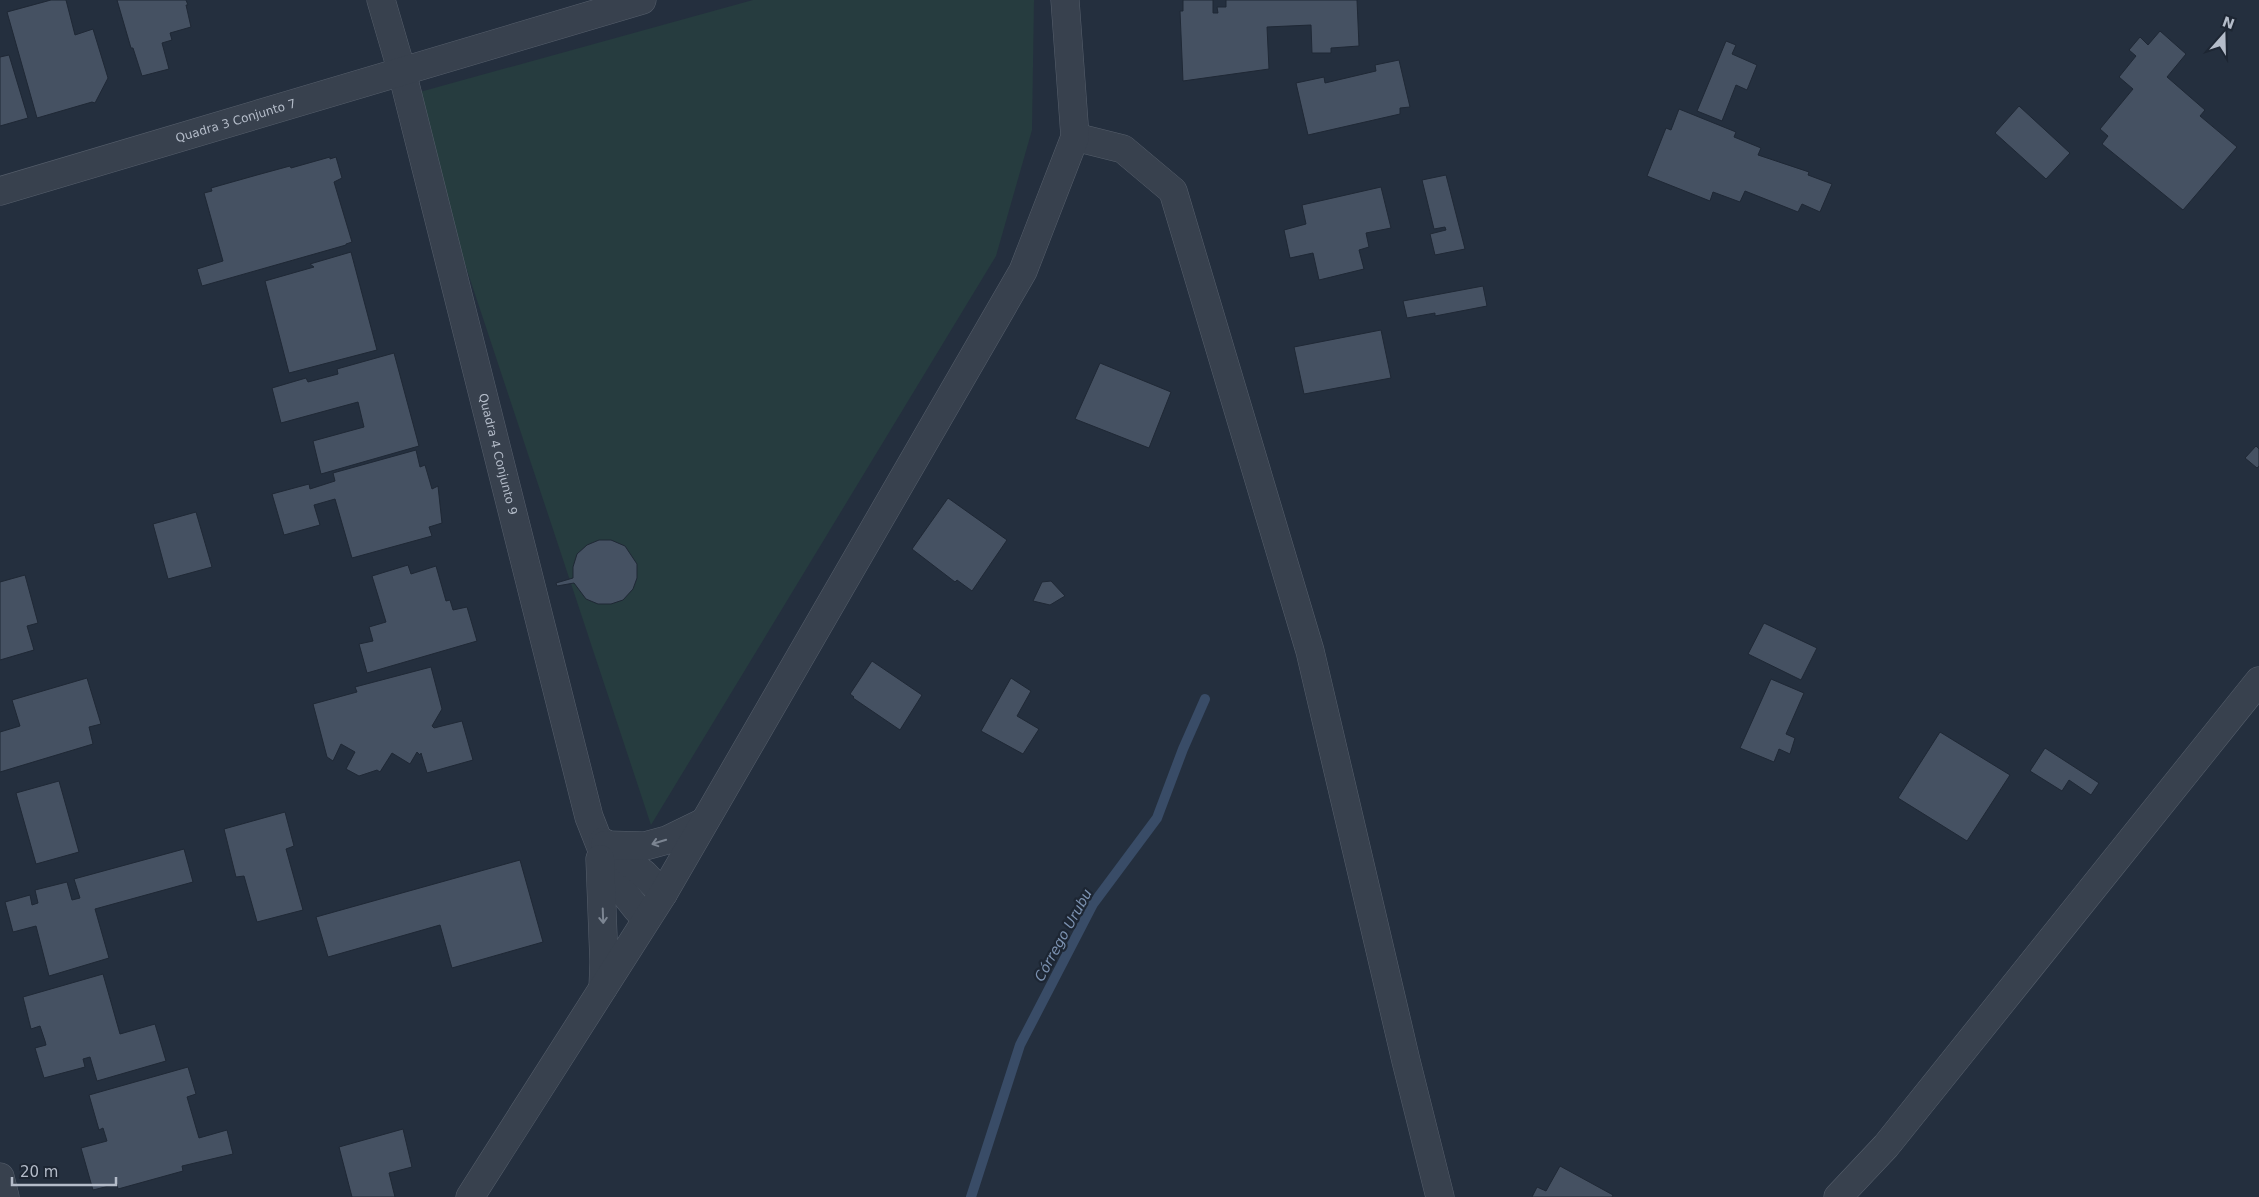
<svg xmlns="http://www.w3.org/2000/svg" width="2259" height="1197" font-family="'DejaVu Sans',sans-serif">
  <rect width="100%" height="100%" fill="#242f3e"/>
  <path fill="#263c3f" d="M753,0H1034L1032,130L996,256L651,825L409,95Z"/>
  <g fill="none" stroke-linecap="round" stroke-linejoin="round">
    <path stroke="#394c67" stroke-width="10" d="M971,1197L1020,1045L1093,904L1157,818L1183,749L1205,699"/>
  </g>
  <path fill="#455162" stroke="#1f2835" d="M51,0H66L75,35L93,29L108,78L95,103L92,102L37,118L7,12Z
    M117,0H186L188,5H186L191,27L170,33L172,40L162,43L169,69L142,76L133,48H131Z
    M1183,0H1213V13H1218L1217,7H1226V0H1357L1359,46L1331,48V53H1312L1311,25L1267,27L1269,69L1183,81L1180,11H1183Z
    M2160,31L2186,54L2167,77L2205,110L2200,116L2237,147L2183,210L2102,144L2108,136L2100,129L2133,89L2119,77L2136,56L2129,50L2140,37L2148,45Z
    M1726,41L1736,45L1732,54L1757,65L1747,90L1736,85L1722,121L1697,111Z
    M9,55L28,118L0,126V57Z
    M1399,60L1410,107L1400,108V114L1308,135L1296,83L1324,77L1325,83L1376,71L1375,65Z
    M2019,106L2070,153L2046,179L1995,133Z
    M1679,109L1736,132L1734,137L1761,148L1758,155L1809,172L1808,175L1832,184L1820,212L1802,204L1798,212L1745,191L1740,202L1713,192L1710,201L1647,176L1666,128L1671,130Z
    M330,157V159L336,157L342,178L334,182L352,242L346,244V245L202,286L197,269L223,261L204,193L212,191L211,188L257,175L290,166L291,168Z
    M1446,175L1465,249L1435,255L1430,234L1446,230L1445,227L1434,229L1422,180Z
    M1381,187L1391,228L1366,233L1369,247L1359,250L1364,269L1319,280L1313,253L1290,258L1284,230L1306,224L1302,205Z
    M351,252L377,350L289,373L265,281L314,267L310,264Z
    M1483,286L1487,306L1435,316V313L1407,318L1403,301Z
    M1381,330L1391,378L1304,394L1294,347Z
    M394,353L419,446L321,474L313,441L364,427L358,402L281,423L272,388L306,378L308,382L338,374L337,369Z
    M1100,363L1171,392L1149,448L1075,419Z
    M2256,446L2259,449V466L2257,468L2245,458Z
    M416,450L420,467L425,465L432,489L438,486L442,523L429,527L432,536L352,558L335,499L314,505L320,525L284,535L272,494L309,484L310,489L335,481L333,473Z
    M948,498L1007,540L972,591L957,580L955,582L912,549Z
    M196,512L212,567L168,579L153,524Z
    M599,540H611L625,546L637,564V578L633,589L623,600L611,604H598L586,599L574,583L557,586L556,583L573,578V567L577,554L587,545Z
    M408,565L411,574L436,566L446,601L450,600L453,610L467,607L477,641L367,673L359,644L373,641L369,627L386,622L372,576Z
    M25,575L38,623L27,626L34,650L0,660V582Z
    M1051,581L1065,596L1050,605L1033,601L1042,582Z
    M1764,623L1817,648L1801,680L1748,654Z
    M872,661L922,695L900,730L853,698L854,697L850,694Z
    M431,667L442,709L432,726L434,728L462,721L473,760L427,773L421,753L420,755L417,752L410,764L392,753L380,772L377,770L359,776L346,769L355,752L341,744L333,761L327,757L313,704L357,692L355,687Z
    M87,678L101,724L89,727L93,744L0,772V732L20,726L12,700Z
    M1011,678L1031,691L1017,716L1039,729L1023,754L981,731Z
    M1771,679L1804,693L1786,734L1795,738L1790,754L1779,749L1774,762L1740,748Z
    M1940,732L2010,775L1967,841L1898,798Z
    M2045,748L2099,783L2091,795L2069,780L2062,791L2030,771Z
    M59,781L79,852L36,864L16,793Z
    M285,812L294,846L286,849L303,910L257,922L244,876L236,877L224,829Z
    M184,849L193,882L95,909L109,958L49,976L36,926L13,932L5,902L30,895L32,905L38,903L35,890L67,882L72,900L80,898L74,879Z
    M520,860L543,942L452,968L440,925L328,957L316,917Z
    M103,974L120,1034L155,1024L166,1061L97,1081L90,1057L83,1059L85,1067L44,1078L35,1048L46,1045L45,1041L40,1026L31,1029L23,997Z
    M188,1067L196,1094L187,1097L199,1138L227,1130L233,1154L182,1166L183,1171L118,1189L117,1184L93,1190L81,1148L107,1141L103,1128L99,1130L89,1095Z
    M403,1129L412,1167L389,1173L395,1197H352L339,1147Z
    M1560,1166L1613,1195L1612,1197H1532L1537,1187L1546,1191Z"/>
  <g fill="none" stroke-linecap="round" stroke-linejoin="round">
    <g stroke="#565f6c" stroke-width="29">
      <g id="minor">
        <path id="s1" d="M381,0L402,72L589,817C607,862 612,883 646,919"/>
        <path d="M1075,137L1123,149L1173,191L1310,651L1406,1061L1440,1197"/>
        <path id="s2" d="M0,191L642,0"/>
        <path d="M603,842L644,874L663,894"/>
        <path d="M605,845L645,846L667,840L704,822"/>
        <path d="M600,859L604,962L603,988"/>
        <path d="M0,1177L5,1197"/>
        <path d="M470,1197L663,894L1023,271L1075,137L1065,0"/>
        <path d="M1838,1197L1886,1146L2259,681"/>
      </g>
    </g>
    <use href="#minor" stroke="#38414e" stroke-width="28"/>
  </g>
  <defs><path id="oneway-shaft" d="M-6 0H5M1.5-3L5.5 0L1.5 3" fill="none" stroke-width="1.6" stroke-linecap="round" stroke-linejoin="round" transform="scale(1.25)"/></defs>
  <g stroke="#7c8592">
    <use href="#oneway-shaft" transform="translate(659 842) rotate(163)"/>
    <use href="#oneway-shaft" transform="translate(603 916) rotate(88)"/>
  </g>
  <g text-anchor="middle" stroke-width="4.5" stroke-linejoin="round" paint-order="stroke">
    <g font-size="12" fill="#b4bcc9" stroke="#1d2633">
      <text dy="4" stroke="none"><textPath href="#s2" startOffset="246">Quadra 3 Conjunto 7</textPath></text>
      <text dy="4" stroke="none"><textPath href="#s1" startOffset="469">Quadra 4 Conjunto 9</textPath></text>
    </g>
    <g font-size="14" font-style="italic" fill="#7c92b1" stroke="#1d2633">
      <text transform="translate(1063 935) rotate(-61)" y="5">Córrego Urubu</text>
    </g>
  </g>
  <g transform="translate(2224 35) rotate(20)" stroke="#1d2633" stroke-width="4" paint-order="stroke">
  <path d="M0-4L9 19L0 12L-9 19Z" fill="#b4bcc9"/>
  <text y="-8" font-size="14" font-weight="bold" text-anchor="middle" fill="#b4bcc9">N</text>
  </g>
  <path d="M12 1177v8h104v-8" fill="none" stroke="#b4bcc9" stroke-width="2.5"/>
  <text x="20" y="1177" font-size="15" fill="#b4bcc9" stroke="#1d2633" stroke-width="4" paint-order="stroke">20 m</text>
</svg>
